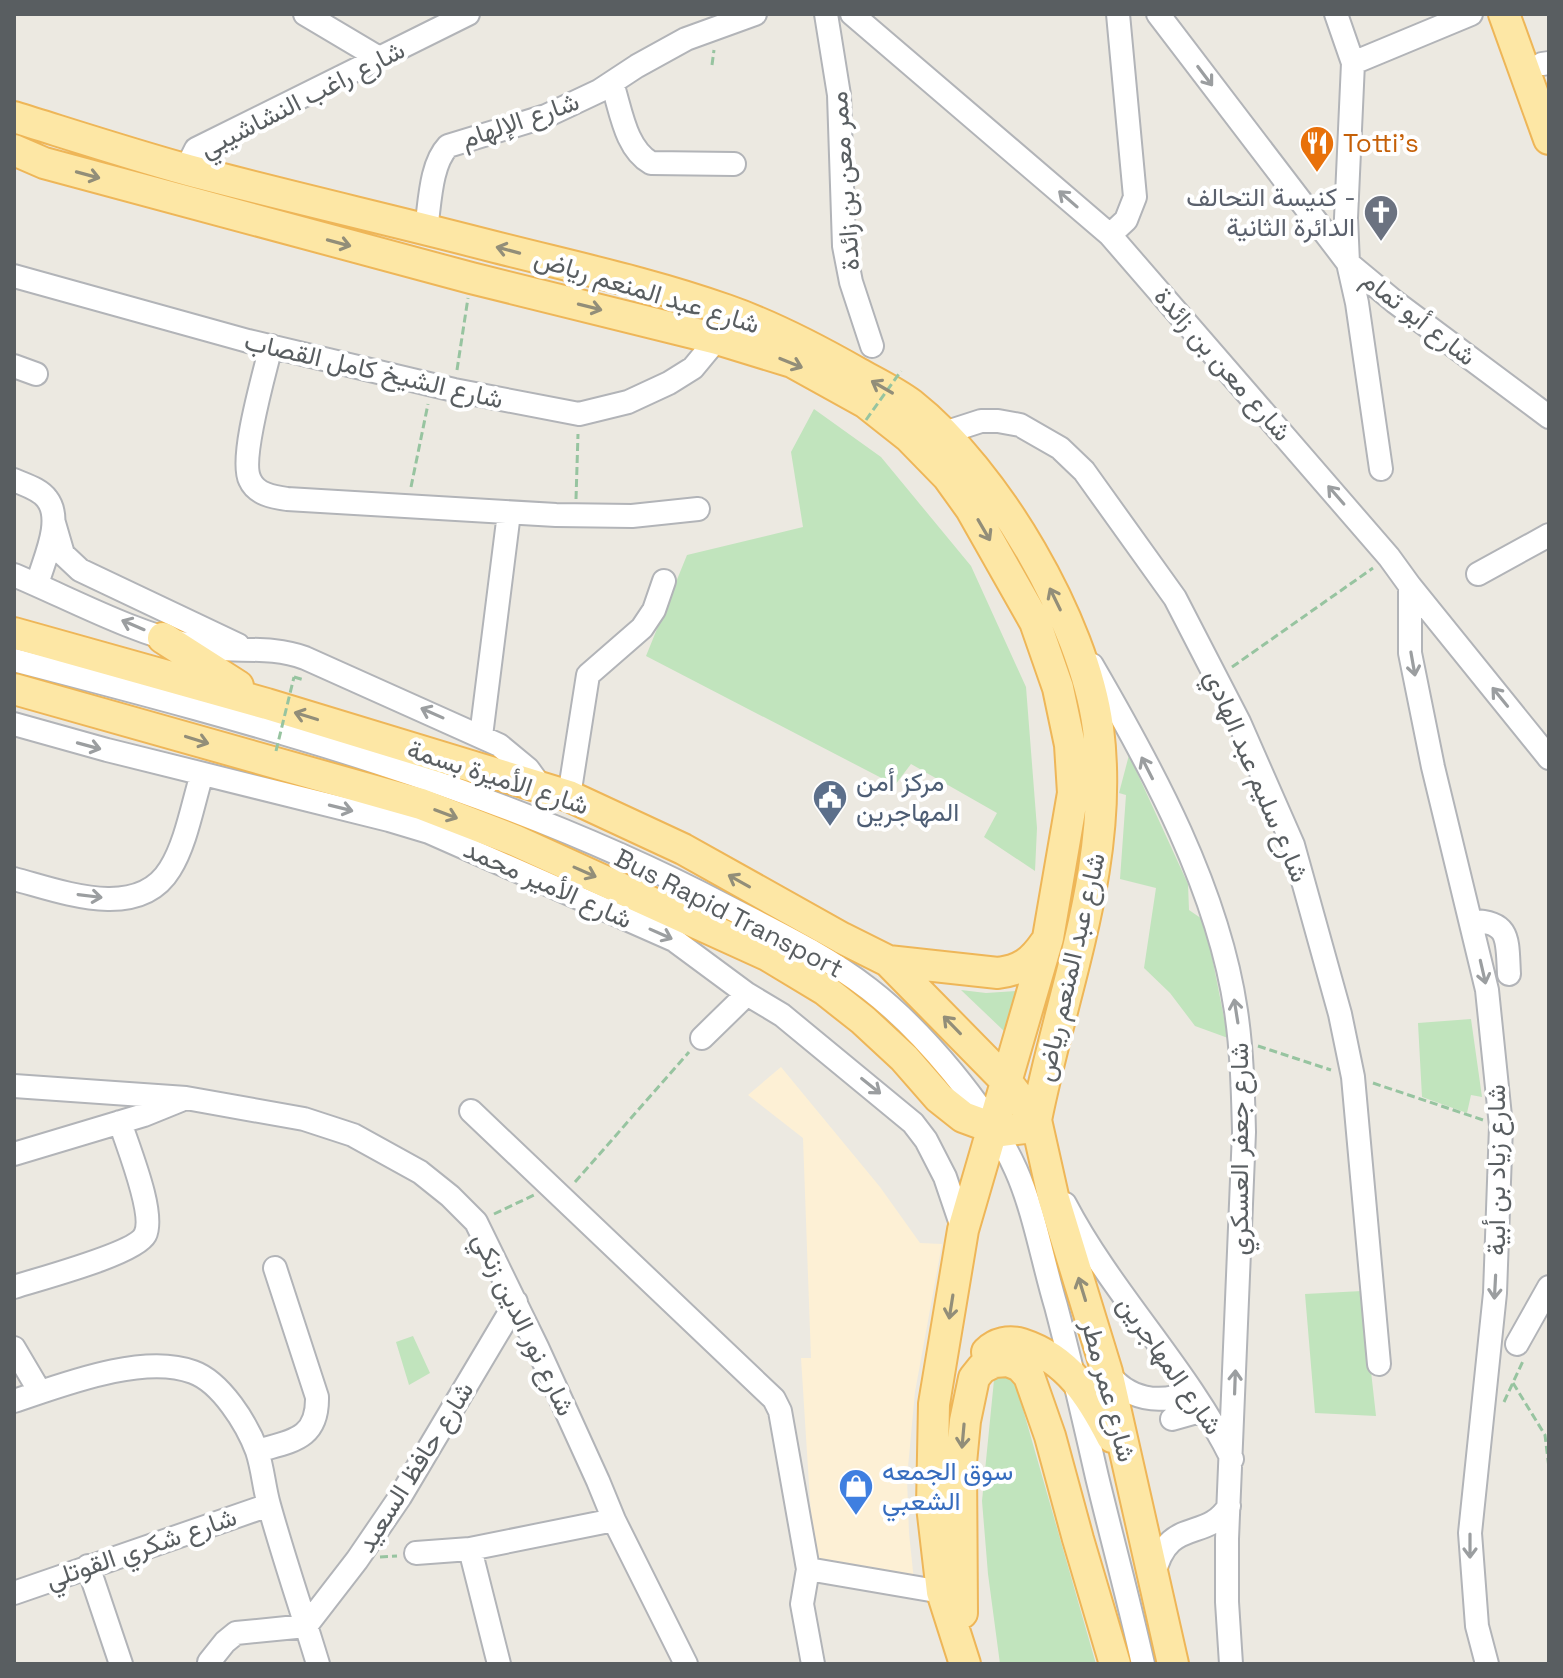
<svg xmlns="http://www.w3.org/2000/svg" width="1563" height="1678" font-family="'Space Grotesk',Vazirmatn,sans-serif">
  <rect width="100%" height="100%" fill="#ece9e1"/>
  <path fill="#fdf0d5" d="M781,1067L880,1187L920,1243L942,1244L915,1392L907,1478L909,1533L914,1581L814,1563L801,1358H811L803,1138L748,1095Z"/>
  <path fill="#c1e4bd" d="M814,409L881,457L971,566L1026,687L1037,828L1035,871L984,837L997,813L911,764L895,785L646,656L687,555L803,527L791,452Z
    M1129,755L1188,884L1189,910L1205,921L1228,1038L1195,1026L1170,993L1144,968L1156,888L1120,879L1126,795L1119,793Z
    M961,990L986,993L1016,991L1004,1031Z
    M1471,1019L1482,1097L1471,1095L1467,1113L1422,1097L1418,1023Z
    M1362,1291L1376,1416L1315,1413L1305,1294Z
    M413,1336L430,1373L409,1385L396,1342Z
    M1000,1373L1014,1378L1096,1664H1000L988,1574L982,1501L994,1380Z"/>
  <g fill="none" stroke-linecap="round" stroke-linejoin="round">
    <g stroke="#b2b4b8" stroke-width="26">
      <path id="minor" d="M305,14L379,58
        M826,14L839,95L844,246L851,282L872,346
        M852,14L1110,235L1389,557L1410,586L1549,758
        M1158,14L1348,263L1395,302L1549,417
        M1336,14L1353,63L1346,218L1348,263L1357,303L1381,469
        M1353,63L1471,14
        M1542,64L1549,63
        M612,83C621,110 625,148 651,163L734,164
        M186,169L196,149L468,14
        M426,229C430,204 430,165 448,146L546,116L599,91L637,66L686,39L755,14
        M1110,235L1126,220L1135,197L1118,14
        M14,276L248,341L454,390L579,414L628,402L669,383L693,368L717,339
        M271,346C265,372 239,459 250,480C256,494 273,497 287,499L556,515L632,516L698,509
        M14,366L36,374
        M944,433L981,421H998L1020,425L1060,448L1084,471L1175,598L1239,722L1293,845L1340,1014L1353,1077L1379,1364
        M14,480C25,485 40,489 47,499C64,521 43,561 37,585
        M54,523L63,554L80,570L238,645
        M1478,574L1549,535
        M14,575C71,599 133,633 194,646C231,654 268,644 305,658L499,745L528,769L541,787
        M1410,586V653L1433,767L1487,990L1501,1126L1495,1293L1470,1533L1477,1626L1487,1664
        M14,660C257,723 501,788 724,905C774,931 825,955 869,989C922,1030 989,1109 1016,1170C1034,1210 1043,1263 1056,1306C1071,1363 1084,1420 1097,1477C1112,1539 1129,1601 1143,1664
        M1092,665C1153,770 1218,889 1236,1011C1242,1051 1243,1092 1244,1132L1227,1539V1602L1231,1664
        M14,724L107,750L389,820L429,832L674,940L747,994L782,1015L913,1123L926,1140L945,1177L963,1230
        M481,736L509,513
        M569,796L588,675L642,628L654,610L664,581
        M14,879C60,891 138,922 170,869C186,844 193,803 202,774
        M1471,921C1511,921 1507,940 1509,974
        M702,1038L747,994
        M14,1086L186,1098L304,1119L353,1135L420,1172L450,1196L476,1222L537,1347L598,1481L614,1520L686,1664
        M471,1111L774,1399L780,1411L808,1569L942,1592L957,1591
        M14,1154L144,1115L181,1100
        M1065,1204C1112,1294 1187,1368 1232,1459
        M14,1287C38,1279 135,1254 145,1235C156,1214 127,1145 120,1122
        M1517,1344L1549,1287
        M14,1348L40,1392
        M1107,1372C1128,1400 1159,1405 1191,1392
        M14,1401C62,1385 143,1353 193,1372C221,1382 247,1424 257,1451C263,1469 264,1488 269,1505C284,1559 302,1611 318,1664
        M1172,1419L1204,1410
        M257,1451C291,1441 318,1440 317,1397L275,1268
        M470,1549L499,1664
        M416,1553L470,1549L614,1520
        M88,1566L121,1664
        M808,1569L802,1604L813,1664
        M1154,1575C1168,1515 1206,1543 1229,1506
        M14,1593L269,1505
        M306,1626L357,1560L400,1497L516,1302
        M209,1662L225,1642L236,1633L306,1626"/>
    </g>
    <g stroke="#eeb658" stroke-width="34">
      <path id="major" d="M1504,14L1549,139
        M14,117C72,135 130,154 188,170C289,197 391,220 491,246C569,266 650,283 726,310C772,326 816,349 858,373C876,383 895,392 911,404C996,471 1084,621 1098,728C1115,864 1062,989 1036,1120L1025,1128L1001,1131L963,1117L939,1098L904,1058L863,1020L825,990L767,955L514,840L421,804L14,689
        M14,150L44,163L471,278L717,339L792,362L866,403L909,437L948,477L971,509L1035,622L1058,688L1070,745L1073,793L1048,938L963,1230L934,1404L932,1506L942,1592L965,1664
        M14,633L267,704L569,796L683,849L842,938L888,961L1006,1081L1036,1120L1053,1196L1107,1372L1173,1664
        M163,638L238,686
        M888,961L998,973C1021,970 1032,962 1045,943
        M987,1352C996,1343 1009,1340 1022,1344C1068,1359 1091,1396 1112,1437
        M962,1613L961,1463L965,1421L974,1378L982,1368L994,1362L1008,1361L1020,1366L1029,1376L1050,1436L1078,1539L1115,1664"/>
    </g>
    <path stroke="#97c4a0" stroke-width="3" stroke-dasharray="8 4" stroke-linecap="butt" d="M712,65L714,50
      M457,370L468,298
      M411,487L428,404
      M576,499L578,434
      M1232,667L1373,568
      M294,677L304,680
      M1258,1046L1331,1070
      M1373,1083L1483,1120
      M575,1182L689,1052
      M494,1214L534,1195
      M1513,1383L1545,1435L1549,1468
      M1504,1402L1523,1361
      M380,1557L397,1556"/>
    <use href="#minor" stroke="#fff" stroke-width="22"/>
    <use href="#major" stroke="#fde7a5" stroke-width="30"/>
    <path stroke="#97c4a0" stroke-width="3" stroke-dasharray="8 4" stroke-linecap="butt" d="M866,420L901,371
      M276,751L294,677"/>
  </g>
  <defs><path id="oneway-shaft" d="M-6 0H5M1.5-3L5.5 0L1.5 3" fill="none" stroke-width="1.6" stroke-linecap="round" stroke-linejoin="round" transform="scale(2)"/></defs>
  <g stroke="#9b9ea0">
    <use href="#oneway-shaft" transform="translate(1205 76) rotate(53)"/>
    <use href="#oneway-shaft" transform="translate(1068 199) rotate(-139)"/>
    <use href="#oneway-shaft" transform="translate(1336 495) rotate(-131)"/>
    <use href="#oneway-shaft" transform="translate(133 625) rotate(-157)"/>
    <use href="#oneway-shaft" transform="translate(1413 664) rotate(80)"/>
    <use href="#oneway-shaft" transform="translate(1500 697) rotate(-129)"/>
    <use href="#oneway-shaft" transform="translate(432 713) rotate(-156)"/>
    <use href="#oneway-shaft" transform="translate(89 746) rotate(15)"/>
    <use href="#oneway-shaft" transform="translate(1147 768) rotate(-117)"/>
    <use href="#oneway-shaft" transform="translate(341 808) rotate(14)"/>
    <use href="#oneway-shaft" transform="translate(90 896) rotate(7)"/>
    <use href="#oneway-shaft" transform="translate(661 934) rotate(24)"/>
    <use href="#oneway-shaft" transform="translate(1483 972) rotate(77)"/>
    <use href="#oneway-shaft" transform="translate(1236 1011) rotate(-99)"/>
    <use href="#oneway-shaft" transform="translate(871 1086) rotate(39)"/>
    <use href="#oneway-shaft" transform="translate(1495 1287) rotate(93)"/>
    <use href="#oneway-shaft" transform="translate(1235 1382) rotate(-88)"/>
    <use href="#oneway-shaft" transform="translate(1470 1546) rotate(90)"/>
  </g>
  <g stroke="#928e79">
    <use href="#oneway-shaft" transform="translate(88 175) rotate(15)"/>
    <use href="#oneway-shaft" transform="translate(339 243) rotate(15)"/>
    <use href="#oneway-shaft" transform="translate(508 250) rotate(-165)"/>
    <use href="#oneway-shaft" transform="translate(590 307) rotate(14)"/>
    <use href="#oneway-shaft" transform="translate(791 363) rotate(22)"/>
    <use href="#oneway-shaft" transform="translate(882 387) rotate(-150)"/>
    <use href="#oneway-shaft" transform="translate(984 530) rotate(60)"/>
    <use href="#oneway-shaft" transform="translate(1055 599) rotate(-116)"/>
    <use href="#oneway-shaft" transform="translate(306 716) rotate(-163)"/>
    <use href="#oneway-shaft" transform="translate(197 740) rotate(17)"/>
    <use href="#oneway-shaft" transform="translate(446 814) rotate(21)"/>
    <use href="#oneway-shaft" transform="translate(585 872) rotate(24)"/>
    <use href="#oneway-shaft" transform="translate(739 881) rotate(-151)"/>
    <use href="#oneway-shaft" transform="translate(952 1025) rotate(-134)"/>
    <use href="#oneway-shaft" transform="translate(1082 1289) rotate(-107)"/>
    <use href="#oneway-shaft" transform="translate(951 1307) rotate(99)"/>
    <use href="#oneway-shaft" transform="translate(963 1436) rotate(95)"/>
  </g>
  <defs>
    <g id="restaurant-pin" transform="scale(1.8)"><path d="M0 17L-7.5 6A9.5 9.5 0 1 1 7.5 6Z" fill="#e8710a" stroke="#fff"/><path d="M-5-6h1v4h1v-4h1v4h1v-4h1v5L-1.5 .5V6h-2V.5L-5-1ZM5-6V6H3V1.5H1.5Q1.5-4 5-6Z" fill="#fff"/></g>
    <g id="church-pin" transform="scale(1.8)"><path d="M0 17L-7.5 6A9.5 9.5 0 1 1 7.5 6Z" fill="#6b7280" stroke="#fff"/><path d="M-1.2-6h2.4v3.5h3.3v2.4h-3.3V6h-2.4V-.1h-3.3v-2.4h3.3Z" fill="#fff"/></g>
    <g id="civic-pin" transform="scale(1.8)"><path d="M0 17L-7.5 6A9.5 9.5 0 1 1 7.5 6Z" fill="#5c6f8a" stroke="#fff"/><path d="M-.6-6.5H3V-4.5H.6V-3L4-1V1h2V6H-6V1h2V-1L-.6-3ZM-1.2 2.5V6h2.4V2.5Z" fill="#fff"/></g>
    <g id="shop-pin" transform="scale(1.8)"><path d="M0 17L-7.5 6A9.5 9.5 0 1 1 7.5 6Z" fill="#3f7fe0" stroke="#fff"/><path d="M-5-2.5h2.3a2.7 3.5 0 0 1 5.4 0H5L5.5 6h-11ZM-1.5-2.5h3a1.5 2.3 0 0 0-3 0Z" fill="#fff"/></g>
  </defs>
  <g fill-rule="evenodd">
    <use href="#restaurant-pin" x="1317" y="143"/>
    <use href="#church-pin" x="1381" y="212"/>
    <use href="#civic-pin" x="830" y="797"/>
    <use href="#shop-pin" x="856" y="1486"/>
  </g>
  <g text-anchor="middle" stroke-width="8" stroke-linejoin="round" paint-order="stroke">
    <g font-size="26" fill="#595e61" stroke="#fff">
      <text transform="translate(302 99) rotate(-27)" y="9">شارع راغب النشاشيبي</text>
      <text transform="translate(520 120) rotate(-19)" y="9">شارع الإلهام</text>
      <text transform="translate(844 181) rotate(-94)" y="9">ممر معن بن زائدة</text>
      <text transform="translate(647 291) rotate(17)" y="9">شارع عبد المنعم رياض</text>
      <text transform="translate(1419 318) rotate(38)" y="9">شارع أبو تمام</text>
      <text transform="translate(1223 364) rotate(49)" y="9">شارع معن بن زائدة</text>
      <text transform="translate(374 370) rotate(13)" y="9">شارع الشيخ كامل القصاب</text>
      <text transform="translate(1257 776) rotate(67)" y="9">شارع سليم عبد الهادي</text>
      <text transform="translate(498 777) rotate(18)" y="9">شارع الأميرة بسمة</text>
      <text transform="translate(548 884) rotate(24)" y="9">شارع الأمير محمد</text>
      <text transform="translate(729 913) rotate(27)" y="9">Bus Rapid Transport</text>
      <text transform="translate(1070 967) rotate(-77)" y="9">شارع عبد المنعم رياض</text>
      <text transform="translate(1239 1149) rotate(-90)" y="9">شارع جعفر العسكري</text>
      <text transform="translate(1496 1170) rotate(-90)" y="9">شارع زياد بن أبية</text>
      <text transform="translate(524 1324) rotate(64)" y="9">شارع نور الدين زنكي</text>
      <text transform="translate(1170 1365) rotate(55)" y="9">شارع المهاجرين</text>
      <text transform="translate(1109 1391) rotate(75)" y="9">شارع عمر مطر</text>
      <text transform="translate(415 1467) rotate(-58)" y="9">شارع حافظ السعيد</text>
      <text transform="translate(141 1548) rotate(-19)" y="9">شارع شكري القوتلي</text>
    </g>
    <g font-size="26" fill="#c56008" stroke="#fff" text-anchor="start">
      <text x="1343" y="152">Totti's</text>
    </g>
    <g font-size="26" fill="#5b616d" stroke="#fff" text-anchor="end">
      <text x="1355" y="206">كنيسة التحالف -<tspan x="1355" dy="30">الدائرة الثانية</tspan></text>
    </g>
    <g font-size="26" fill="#4e5e75" stroke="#fff" text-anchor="start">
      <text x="856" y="791">مركز أمن<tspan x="856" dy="30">المهاجرين</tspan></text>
    </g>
    <g font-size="26" fill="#366cbe" stroke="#fff" text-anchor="start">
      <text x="882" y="1480">سوق الجمعه<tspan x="882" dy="30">الشعبي</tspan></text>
    </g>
  </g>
  <rect width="1563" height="1678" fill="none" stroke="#595e61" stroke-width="32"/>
</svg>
